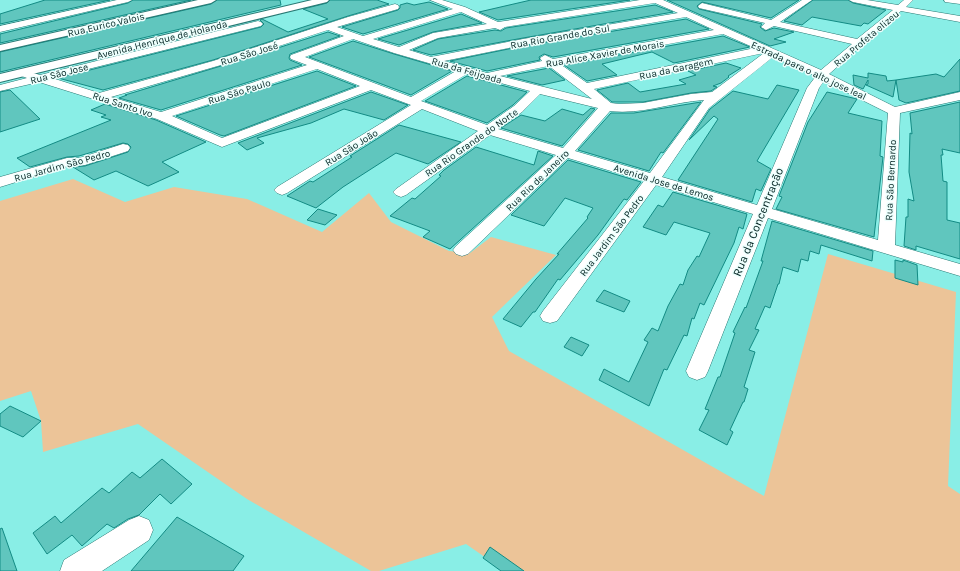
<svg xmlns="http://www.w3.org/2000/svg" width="960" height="571" font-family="Karla,sans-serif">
  <rect width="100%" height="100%" fill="#89eee6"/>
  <path fill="#ecc498" d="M73,179L125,202L174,187L247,199L322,232L369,193L391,222L449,251L470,253L491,237L556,255L492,317L509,351L764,496L828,254L956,292L948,486L960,494V571H505L466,544L379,571H371L247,499L138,424L43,452L41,421L31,391L0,401V201Z"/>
  <path fill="#60c6be" stroke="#138b84" d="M45,0H110L0,24V14Z
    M133,0H191L0,43V34L128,3Z
    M217,0H280L281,5L0,72V52L211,4Z
    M330,0H377L389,4L348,16L213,60L103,90L58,78L261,27L264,24L260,20L262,19L288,32L328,19L303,9L327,3Z
    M531,0H630L498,20L479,12Z
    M667,0H799L771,18L702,2L697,6L699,9L762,24L760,27L765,31L774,28L794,32L774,39L786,42L770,46Z
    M813,0H848L853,3L886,10L868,24L864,23L861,26L812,17L802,25L784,21Z
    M429,2L448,9L363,34L342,27L398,10L400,8V5L407,3L414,5Z
    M655,5L673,12L523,38L431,55L413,50L438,39L495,30L501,31L506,28Z
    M461,14L482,23L433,32L399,45L378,39Z
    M686,19L709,29L553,57L544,54L539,57L540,60L487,71L450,61L523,46Z
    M328,32L340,36L290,54L289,58L290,60L302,65L161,110L119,98L127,95H125L221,66Z
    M723,36L750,47L674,63L652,52L635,56L602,64L617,75L587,81L564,65Z
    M353,41L394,54L452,71L411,95L309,57Z
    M960,59V91L906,103L899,100L896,80L936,74L944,77Z
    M726,63L741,68L728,76L729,77L721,83L713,86L717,87L711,91L691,93L643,102H612L597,90L628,83L640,92L686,84L679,80L696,75L688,71Z
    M549,68L565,80L542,85L507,76Z
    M317,71L356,86L224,136L220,135L176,116Z
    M868,73L886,76L887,81L896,80L893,97L866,85L868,84V80L863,89L854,85L853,75L868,78Z
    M467,76L527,92L513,105L487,123L425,101Z
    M777,85L799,90L757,161L771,169L761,191L756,189L752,202L678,180L718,119L714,116L689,140L710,109L733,91L768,99Z
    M10,90L40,119L0,132V92Z
    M371,92L408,105L384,120L344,109L311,123L257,138L264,143L247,150L238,143Z
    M827,92L857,99L848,113L882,121L880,156L883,157L874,237L776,209L782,197L779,196L808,122Z
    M701,102L663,153L661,152L649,171L578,150L611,113H634Z
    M960,102V153L942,149L943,155H941L943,181L947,182V220L960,223V259L916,246V250L904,246L906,217H908V199L914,201L909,172L910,133L912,134L910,113Z
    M105,104L156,120L206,142L162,162L179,172L148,186L116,171L94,180L73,167L85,166L128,152L131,147L128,144L123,143L79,156L67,157L30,167L17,158L111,120L101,117L106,115L91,110Z
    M591,108L595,109L562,146L501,128L521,115L545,121L562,109L583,115Z
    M399,125L461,142L428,164L396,153L343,187L316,208L287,196L310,181L313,182L352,157L350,156Z
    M476,147L534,165L538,151L553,156L450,249L423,237L430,231L390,216L412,198L415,199L441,176L439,175L444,170Z
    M568,160L641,182L627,200L624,199L598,235L560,280L558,279L535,312H533L521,327L503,319L536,279L559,254H557L588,218L587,217L593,208L565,198L544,226L511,215Z
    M673,192L747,214L743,229L739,227L734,243L704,305L700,303L694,319L692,318L687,336L684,335L667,370L664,369L649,406L599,380L604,369L629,382L648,342L644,340L652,328L658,331L668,306L680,284L683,285L688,270L697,256L699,257L710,233L674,222L666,235L643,227L658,205L663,207Z
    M318,209L337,215L325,225L307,220Z
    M772,221L873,251L872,261L821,245L819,254L810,251L808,261L801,259L798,272L783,267L779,284H778L770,308L765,306L755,329L759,330L749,350L755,352L744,387L748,389L744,402H743L730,430L733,432L727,445L699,430L709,410L705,409L718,377H720L735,333L733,332L745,307L746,308L763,261H761Z
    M895,260L903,262V260L917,265L918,285L895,278Z
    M604,290L630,301L624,312L596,301Z
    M571,337L589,345L582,356L564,347Z
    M10,406L41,421L23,437L0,426V414Z
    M162,459L192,484L171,504L160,494L139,515L128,519L114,528L107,524L82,546L72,535L47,554L33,533L55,516L61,523L102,488L109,493L132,472L140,478Z
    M177,517L244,556L233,571H131Z
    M2,528L17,571H0V529Z
    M490,547L524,571H501L483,558Z"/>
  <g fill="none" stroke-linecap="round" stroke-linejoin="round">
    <g stroke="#297974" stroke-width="1">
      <path id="minor" d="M117,0H132L128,2L0,32V26Z
        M430,0H442L465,7L498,22L640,0H663L821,70L852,44L774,26L766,30L761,27L765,23L699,8L698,6L702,3L771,20L802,0H812L780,22L857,39L893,10L853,2L849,0H867L898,5L904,0H913L906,7L960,16V22L901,11L829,74L895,107L960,92V100L900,113L895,245L960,264V276L768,218L708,371L705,377L697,380L689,377L686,371L753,214L656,185L557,321L550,323L543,321L540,316L543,311L644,181L568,158L468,254L462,256L456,254L453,250L456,246L556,155L490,135L406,195L401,197L396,195L393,192L396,189L478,131L422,109L287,193L282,195L277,193L274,190L277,187L411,105L371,90L222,147L157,119L39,82L0,91V85L27,78L19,75L18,73L19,71L23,70L40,75L258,21L261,22L263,24L261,26L52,78L99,93L213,61L348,17L395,4L398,5L399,7L398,9L337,27L363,36L453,9ZM655,3L678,13L523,39L431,57L409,50L438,38L495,28L500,30L505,27ZM461,12L487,24L433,33L399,47L373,39ZM686,17L714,30L553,59L545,55L540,58L542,61L487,73L444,61L523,45ZM328,30L344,36L291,55L290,57L291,59L307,65L161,112L111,97L221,65ZM723,34L755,48L587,83L560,64ZM353,39L394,53L456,71L411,97L305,57ZM764,53L712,92L691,94L643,103L619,104L611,103L594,89ZM773,57L816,76L807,88L757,205L662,177L709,108ZM549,66L592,99L500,76ZM317,69L360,86L222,138L172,116ZM467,74L530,91L514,106L487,125L421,101ZM824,81L888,113L878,240L772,209L819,88ZM540,94L598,108L563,148L498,129L522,112ZM704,100L650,173L575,151L610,111C642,115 672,102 704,100Z
        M944,0H960V4L945,2Z
        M123,144L128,145L130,148L128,151L85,165L68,166L0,187V177L67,158H79Z
        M139,516L149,520L153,530L149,540L102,571H60L64,560L129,520Z"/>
    </g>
    <g stroke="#297974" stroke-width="2">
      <path id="secondary" d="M198,0H216L211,3L0,51V45Z"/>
    </g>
    <g stroke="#297974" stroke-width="2">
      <path id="primary" d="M312,0H329L327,2L0,82V74Z"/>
    </g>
    <use href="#minor" fill="#fff" fill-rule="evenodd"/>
    <use href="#secondary" fill="#fff" fill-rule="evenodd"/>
    <use href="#primary" fill="#fff" fill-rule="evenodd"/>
  </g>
  <g text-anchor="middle" stroke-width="3" stroke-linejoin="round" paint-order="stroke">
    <g font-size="10" fill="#042523" stroke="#edfffd">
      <text transform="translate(106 24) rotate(-13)" y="4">Rua Eurico Valois</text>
      <text transform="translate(560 36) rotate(-10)" y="4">Rua Rio Grande do Sul</text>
      <text transform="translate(866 38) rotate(-40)" y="4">Rua Profeta elizeu</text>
      <text transform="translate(162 39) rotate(-14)" y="4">Avenida Henrique de Holanda</text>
      <text transform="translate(249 53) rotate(-17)" y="4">Rua São José</text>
      <text transform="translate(605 53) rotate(-10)" y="4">Rua Alice Xavier de Morais</text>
      <text transform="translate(676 68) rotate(-12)" y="4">Rua da Garagem</text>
      <text transform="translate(467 70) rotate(16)" y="4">Rua da Feijoada</text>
      <text transform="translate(809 70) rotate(25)" y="4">Estrada para o alto jose leal</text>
      <text transform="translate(59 73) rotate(-14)" y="4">Rua São Jose</text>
      <text transform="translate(239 91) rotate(-17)" y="4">Rua São Paulo</text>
      <text transform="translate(123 104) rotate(18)" y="4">Rua Santo Ivo</text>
      <text transform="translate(471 142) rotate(-35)" y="4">Rua Rio Grande do Norte</text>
      <text transform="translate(351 147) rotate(-32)" y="4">Rua São João</text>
      <text transform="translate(62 165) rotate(-15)" y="4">Rua Jardim São Pedro</text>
      <text transform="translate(537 180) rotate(-44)" y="4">Rua Rio de Janeiro</text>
      <text transform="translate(890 180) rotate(-87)" y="4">Rua São Bernardo</text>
      <text transform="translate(664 182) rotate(17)" y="4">Avenida Jose de Lemos</text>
      <text transform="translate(611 235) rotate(-53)" y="4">Rua Jardim São Pedro</text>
    </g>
    <g font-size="12" fill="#042523" stroke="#edfffd">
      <text transform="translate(758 222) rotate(-68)" y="4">Rua da Concentração</text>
    </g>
  </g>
</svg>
